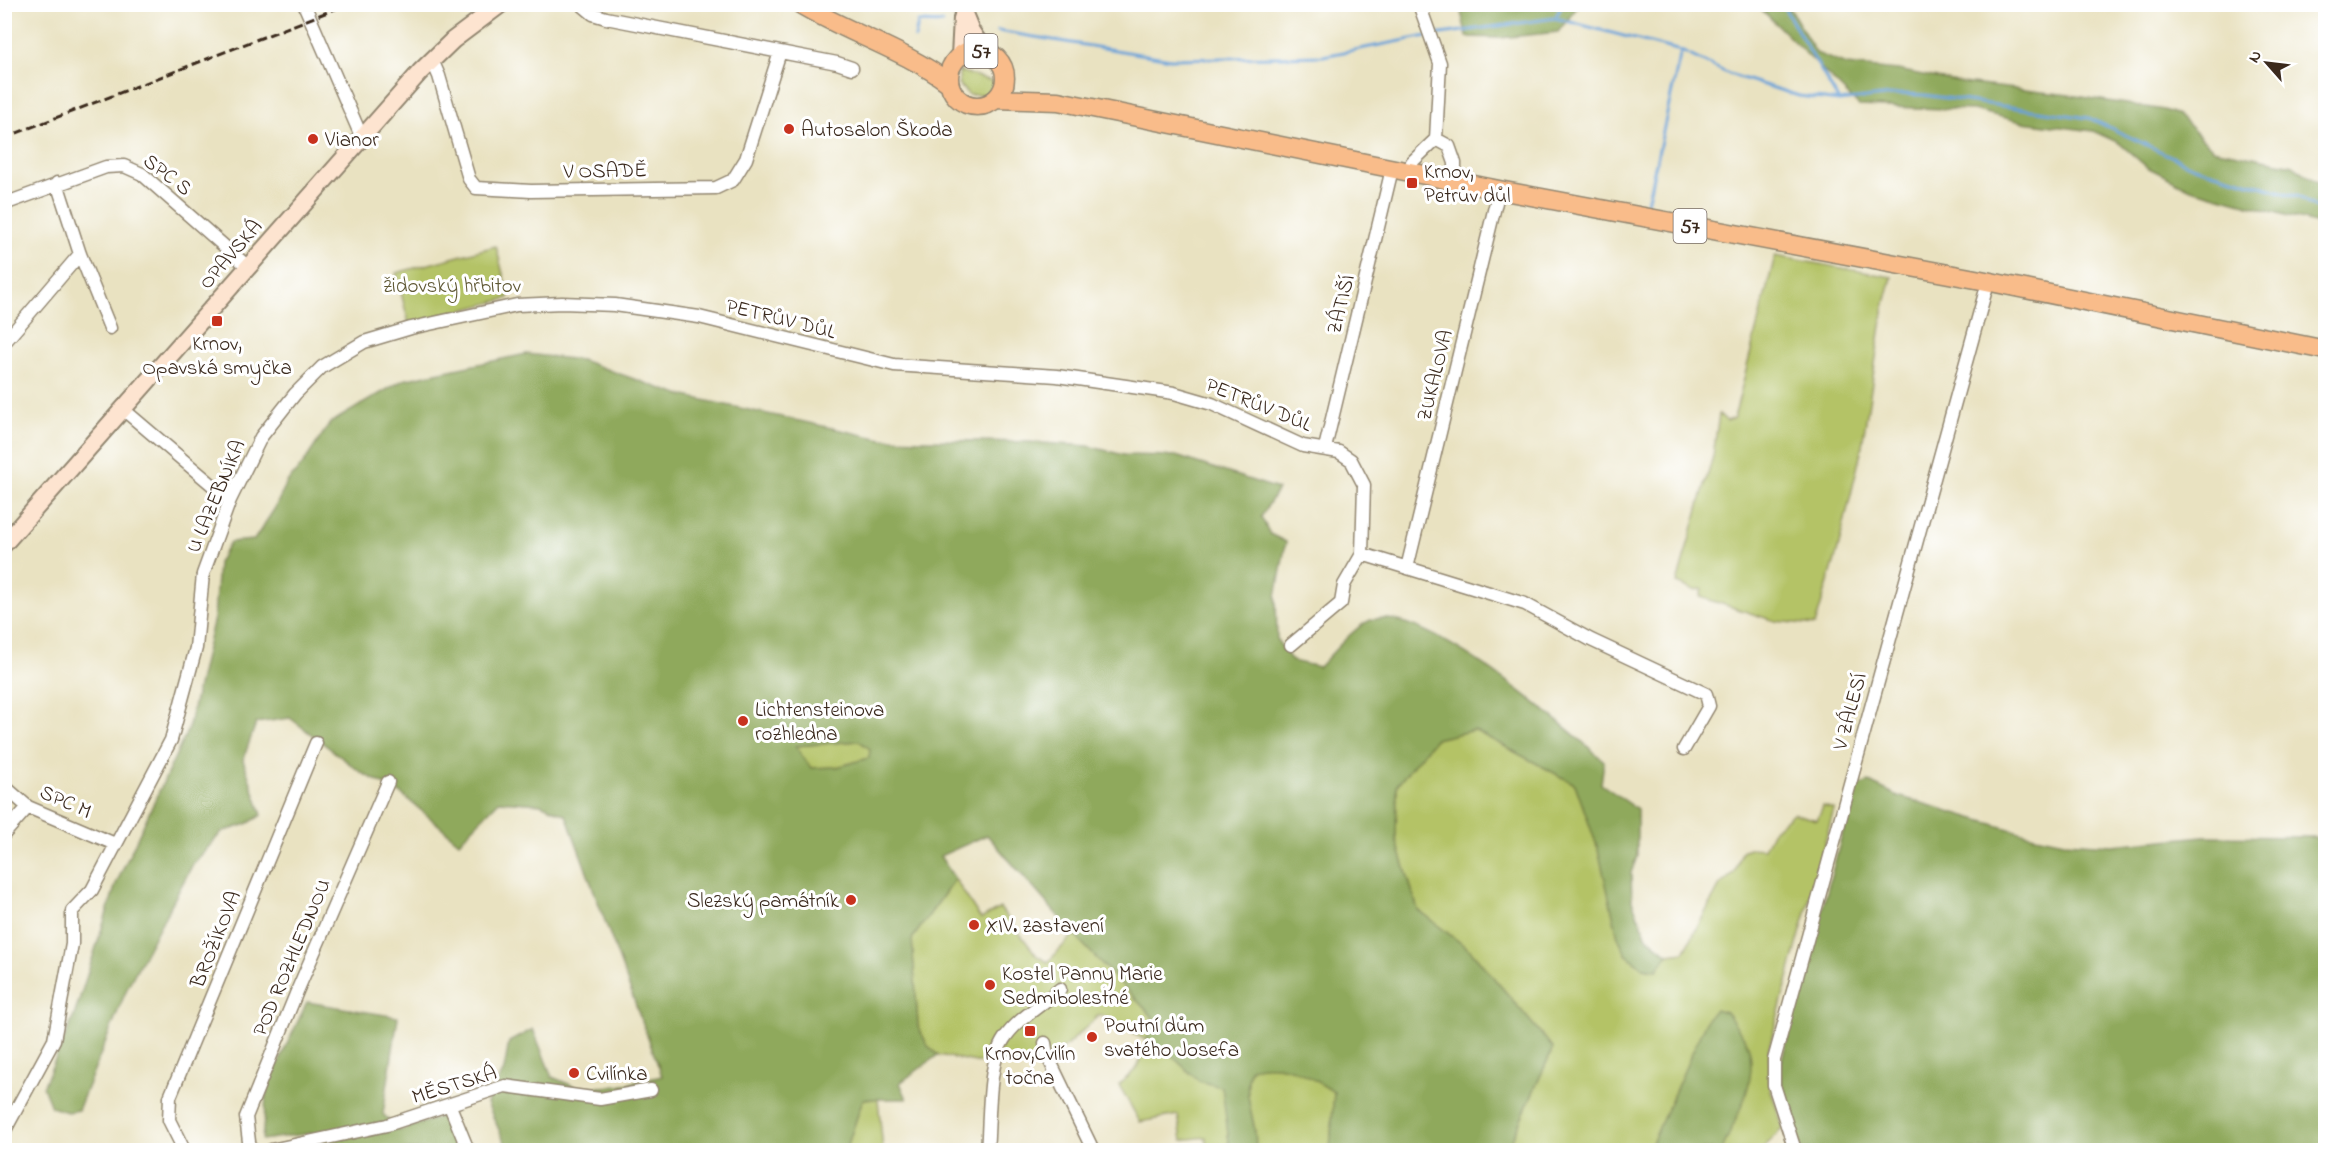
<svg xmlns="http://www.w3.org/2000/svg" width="2330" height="1155" font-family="'Indie Flower',sans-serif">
  <rect width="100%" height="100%" fill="#fff"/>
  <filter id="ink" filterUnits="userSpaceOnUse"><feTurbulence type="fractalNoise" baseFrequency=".0167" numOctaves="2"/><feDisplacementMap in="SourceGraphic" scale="12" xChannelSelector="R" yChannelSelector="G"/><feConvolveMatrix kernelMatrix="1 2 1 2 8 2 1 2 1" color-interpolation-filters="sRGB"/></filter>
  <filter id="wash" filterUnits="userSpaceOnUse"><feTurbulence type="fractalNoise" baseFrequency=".008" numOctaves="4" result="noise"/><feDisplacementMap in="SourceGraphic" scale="24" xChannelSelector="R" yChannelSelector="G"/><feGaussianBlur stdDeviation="1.35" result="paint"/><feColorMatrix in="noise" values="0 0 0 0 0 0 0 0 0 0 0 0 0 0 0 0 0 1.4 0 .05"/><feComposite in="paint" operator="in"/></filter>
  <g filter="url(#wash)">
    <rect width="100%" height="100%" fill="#e9e2c1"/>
    <path fill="#b4c366" stroke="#787642" stroke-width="1.5" d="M959,71L995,82L986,95H969L959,85Z
      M496,246L509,298L409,324L396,273Z
      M1775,256L1892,277L1884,307L1861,452L1837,553L1815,625L1775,621L1700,597L1702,589L1693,590L1677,583L1713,456L1719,414L1727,421L1734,418Z
      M1474,730L1575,784L1599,849L1626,954L1643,968L1657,970L1668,954L1684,952L1720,885L1735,872L1742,851L1749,848L1764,849L1773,831L1793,813L1817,820L1823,806L1834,809L1769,1048L1771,1090L1783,1128L1761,1150H1507L1553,1048L1471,951L1418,910L1396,839L1397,785L1435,739Z
      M859,741L870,749V758L837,767L811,768L794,746Z
      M955,879L981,919L1000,908L1037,956L1048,962L1074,934L1153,1017L1148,1041L1171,1055L1199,1081L1223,1087L1230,1150H1208L1206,1137L1182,1140L1178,1115L1140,1122L1119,1085L1137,1068L1147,1041L1105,1016H1098L1052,1059L1046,1061L987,1064L938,1055L927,1045L918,1026L912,939Z
      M1269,1064L1301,1071L1334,1092L1330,1150H1255C1259,1122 1240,1097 1251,1068Z
      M863,1099H878L883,1150H846Z"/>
    <path fill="#8fa95b" stroke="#656a3c" stroke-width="1.5" fill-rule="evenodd" d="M1495,5V4L1579,5L1558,32L1500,38L1467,37L1461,12Z
      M1757,5H1788L1816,53L1846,65L1898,70L1962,83L2070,95L2164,110L2178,115L2213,149L2293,165L2325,188V226L2191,189L2147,167L2119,143L2093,131L2022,122L1973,110L1859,106Z
      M526,354L581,360L676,394L882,439L1027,442L1088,446L1124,455L1176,456L1278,489L1261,517L1270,534L1286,542L1276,597L1277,640L1292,661L1319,667C1331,655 1358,622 1374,619C1431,611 1561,722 1604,761L1601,784L1637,809V856L1631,873L1632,901L1647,937L1668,954L1657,970L1643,968L1626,954L1618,937L1598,849L1575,784L1474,730L1435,739L1397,785L1396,839L1418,910L1471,951L1553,1048L1507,1150H1330L1334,1092C1305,1074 1286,1060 1251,1068C1240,1097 1259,1122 1255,1150H1230L1222,1087L1199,1081L1171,1055L1147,1040L1153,1017L1080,941L987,835L940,856L955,879L912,939L918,1026L927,1045L938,1055L900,1083L907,1099H863L846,1150H508L487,1103L504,1070L509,1042L533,1029L552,1077L578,1088L619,1086L662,1076L566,815L541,804L499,801L459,842L399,792L362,773L290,718L256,723L243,760L262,815L247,824L222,832L193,864L128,986L78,1110L67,1112L51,1107L43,1087L74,1016L116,884L188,729L214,618L218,563L230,542L254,540L275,508L287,482L303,464L330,423L403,380ZM859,741L870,749L869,758L837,767L811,768L795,746Z
      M1869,782L1898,796L2026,834L2064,842L2113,845L2204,836L2314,837L2325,840V1150H1801L1781,1091L1779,1070L1855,787Z
      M307,1002L398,1017L383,1114L399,1131L445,1115L459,1150H316L312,1133L262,1140L267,1087Z
      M1715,1009L1726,1012C1733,1022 1745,1036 1749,1048C1758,1083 1735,1119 1722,1150H1649L1707,1019Z"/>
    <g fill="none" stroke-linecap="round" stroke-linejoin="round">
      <path stroke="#69a2d8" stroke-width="3" d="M1782,4L1839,101
        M1555,18L1563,4
        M998,31L1171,59L1323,56L1427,36
        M1434,35L1555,18L1681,51L1729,74L1799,96L1839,101L1902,94L1924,95L2089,118L2194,167L2299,197L2326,214
        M915,38L918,22L943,23
        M1645,212L1681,51"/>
    </g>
  </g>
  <g filter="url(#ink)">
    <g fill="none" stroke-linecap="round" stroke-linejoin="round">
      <g stroke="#928670" stroke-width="15">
        <path id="street" d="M304,4L362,138
          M581,4L593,14L606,18L837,63L852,68
          M432,60L439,76L469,179L476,188L531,191L716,188L733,180L746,159L780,52
          M1436,139L1449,146L1455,163V182
          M1409,172L1412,162L1436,139L1440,63L1419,4
          M57,183L80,254L110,328
          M4,204L106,167L124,166L142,174L248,267
          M4,343L80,254
          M124,410L230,500
          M1325,448L1392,169
          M1407,568L1499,190
          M1291,645L1341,603L1344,585L1362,554
          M4,786L28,807L115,844
          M4,834L28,807
          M1045,1043L1047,1055L1093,1150
          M450,1106L468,1150
          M4,1132L54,1040L72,944V911L92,890L171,740L196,648L203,574L230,500L261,437L295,394L322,367L364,342L411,328L517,305L562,303L615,305L699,317L894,365L1057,376L1174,393L1212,404L1303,446L1339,452L1351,460L1364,485L1362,554L1525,604L1591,640L1706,694L1709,706L1684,749
          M184,1150L169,1120L170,1097L316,743
          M250,1150L246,1117L298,989L388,782
          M271,1150L387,1125L505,1086L600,1099L651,1090
          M987,1150C990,1121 987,1064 1004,1039C1017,1019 1041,1006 1060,989
          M1795,1150L1774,1085V1060L1988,282"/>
      </g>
      <g stroke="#928670" stroke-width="20">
        <path id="secondary" d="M960,4L971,31L984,51
          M960,56L962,18
          M4,544L420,72L453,40L501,4"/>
      </g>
      <g stroke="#928670" stroke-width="21">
        <path id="primary" d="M800,4C848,33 905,50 949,83
          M949 78a28 28 0 1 1 56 0a28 28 0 1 1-56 0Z
          M996,99L1058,101L1499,190L1981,280L2326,350"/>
      </g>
      <use href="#street" stroke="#fff" stroke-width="12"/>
      <use href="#secondary" stroke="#fde4d0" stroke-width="16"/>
      <use href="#primary" stroke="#f9bc8a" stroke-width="18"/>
      <path stroke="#3b2a1e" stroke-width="3" stroke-dasharray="9 4.5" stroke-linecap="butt" d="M4,138L348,4"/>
    </g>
  </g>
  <g fill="#c8321e" stroke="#fff" stroke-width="2">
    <circle cx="789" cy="129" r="6"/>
    <circle cx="313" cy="139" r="6"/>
    <rect x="1406" y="177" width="12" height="12" rx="3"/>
    <rect x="211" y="315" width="12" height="12" rx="3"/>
    <circle cx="743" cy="721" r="6"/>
    <circle cx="851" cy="900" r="6"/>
    <circle cx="974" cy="925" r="6"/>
    <circle cx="990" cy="985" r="6"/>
    <rect x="1024" y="1025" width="12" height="12" rx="3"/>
    <circle cx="1092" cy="1037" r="6"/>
    <circle cx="574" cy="1073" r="6"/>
  </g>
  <g text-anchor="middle" stroke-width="6" stroke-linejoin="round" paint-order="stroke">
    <g fill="#fff" stroke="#766a62" stroke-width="1.5">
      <rect x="964.5" y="34" width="33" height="34" rx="4.5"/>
      <rect x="1673.5" y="209" width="33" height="34" rx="4.5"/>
    </g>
    <g font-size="20" font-weight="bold" fill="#3b2a1e">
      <text x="981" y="58">57</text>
      <text x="1690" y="233">57</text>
    </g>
    <g font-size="21" fill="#3b2a1e" stroke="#fff" text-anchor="start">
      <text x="801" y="136">Autosalon Škoda</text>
      <text x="325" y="146">Vianor</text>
      <text x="1424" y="178">Krnov,<tspan x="1424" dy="24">Petrův důl</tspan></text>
      <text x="217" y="350" text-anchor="middle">Krnov,<tspan x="217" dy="24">Opavská smyčka</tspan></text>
      <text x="755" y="716">Lichtensteinova<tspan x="755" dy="24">rozhledna</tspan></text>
      <text x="839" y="907" text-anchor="end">Slezský památník</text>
      <text x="986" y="932">XIV. zastavení</text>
      <text x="1002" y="980">Kostel Panny Marie<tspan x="1002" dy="24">Sedmibolestné</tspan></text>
      <text x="1104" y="1032">Poutní dům<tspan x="1104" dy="24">svatého Josefa</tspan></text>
      <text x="1030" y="1060" text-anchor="middle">Krnov,Cvilín<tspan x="1030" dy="24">točna</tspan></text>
      <text x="586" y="1080">Cvilínka</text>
    </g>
    <g font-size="21" fill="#3b2a1e" stroke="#fff">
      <text transform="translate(605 170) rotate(-1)" y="7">V OSADĚ</text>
      <text transform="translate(168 174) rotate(37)" y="7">SPC S</text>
      <text transform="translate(230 254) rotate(-49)" y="7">OPAVSKÁ</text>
      <text transform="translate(1340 304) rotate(-76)" y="7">ZÁTIŠÍ</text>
      <text transform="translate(781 318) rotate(14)" y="7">PETRŮV DŮL</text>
      <text transform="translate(1434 375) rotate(-76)" y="7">ZUKALOVA</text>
      <text transform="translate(1259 404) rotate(22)" y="7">PETRŮV DŮL</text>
      <text transform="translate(215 496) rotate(-67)" y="7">U LAZEBNÍKA</text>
      <text transform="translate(1849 711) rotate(-75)" y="7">V ZÁLESÍ</text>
      <text transform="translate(66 801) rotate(24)" y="7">SPC M</text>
      <text transform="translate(215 939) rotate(-68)" y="7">BROŽÍKOVA</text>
      <text transform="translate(291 957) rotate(-67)" y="7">POD ROZHLEDNOU</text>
      <text transform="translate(454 1084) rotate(-17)" y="7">MĚSTSKÁ</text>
    </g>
    <g font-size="21" fill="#5f5834" stroke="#fff">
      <text x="452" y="292">židovský hřbitov</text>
    </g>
  </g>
  <rect width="2330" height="1155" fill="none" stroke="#fff" stroke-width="24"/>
  <g transform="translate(2267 63) rotate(298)" stroke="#ffffff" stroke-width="4.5" paint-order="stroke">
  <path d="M0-4.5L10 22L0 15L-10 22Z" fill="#3b2a1e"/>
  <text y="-9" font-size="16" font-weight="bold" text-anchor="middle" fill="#3b2a1e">N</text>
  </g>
</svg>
